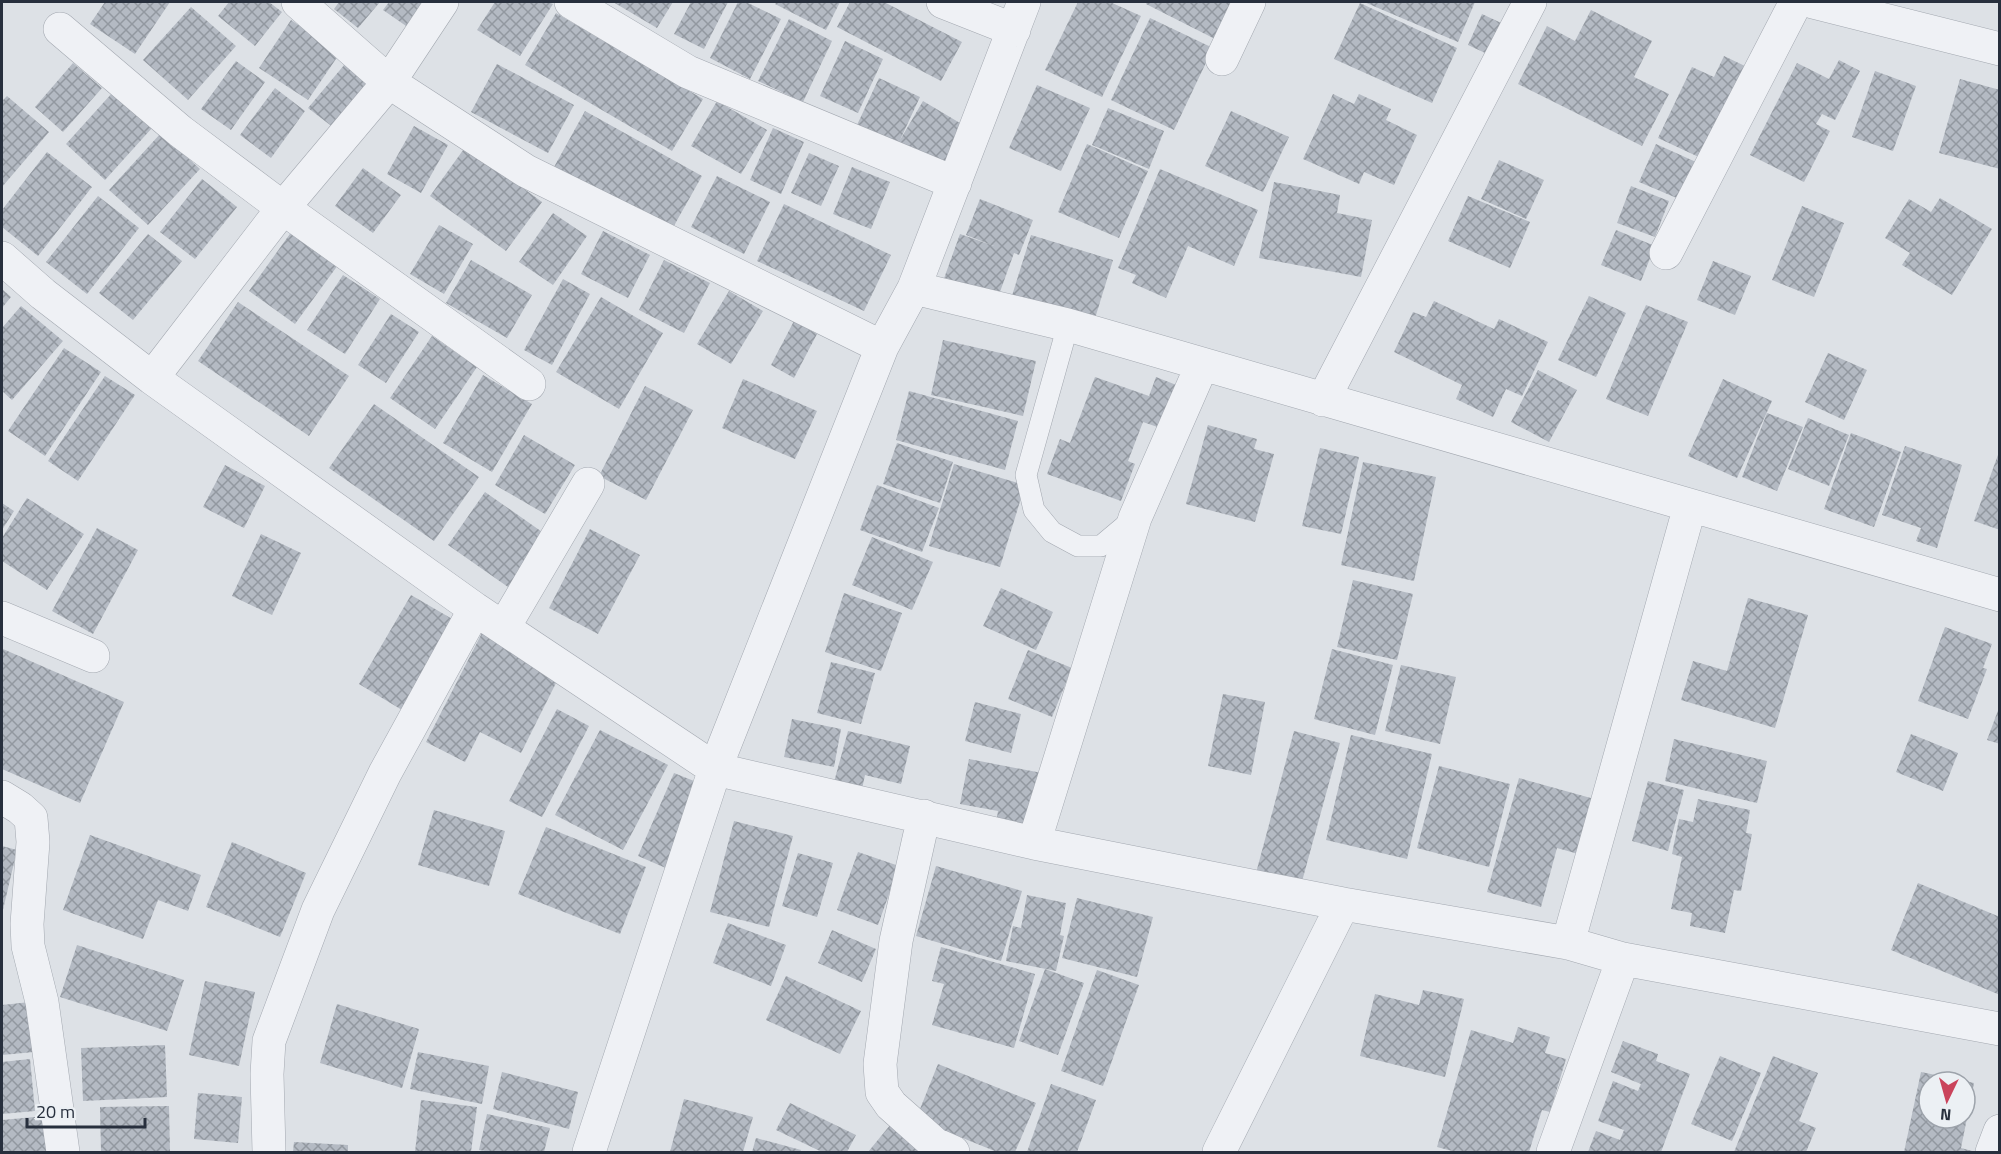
<svg xmlns="http://www.w3.org/2000/svg" width="2001" height="1154" font-family="'Titillium Web',sans-serif">
  <defs>
    <pattern id="building-cross-hatch" width="8" height="8" patternUnits="userSpaceOnUse" patternTransform="scale(1.5)"><rect width="8" height="8" fill="#b4bac3"/><path d="M0 0l8 8M0 8l8-8" fill="none" stroke="#9298a0"/></pattern>
  </defs>
  <rect width="100%" height="100%" fill="#dde1e6"/>
  <path fill="url(#building-cross-hatch)" d="M105,2H170L135,54L90,24Z
    M229,2H269L282,12L255,46L218,16Z
    M339,2H380L358,28L334,9Z
    M389,2H428L409,28L383,10Z
    M495,2H548L553,4L520,56L477,30Z
    M613,2H673L657,28Z
    M691,2H728L704,49L674,34Z
    M738,2H746L781,19L750,79L710,58Z
    M777,2H840L826,30L775,4Z
    M850,2H884L962,42L941,81L837,27Z
    M1078,2H1110L1141,16L1102,97L1045,70Z
    M1147,2H1235L1215,39L1146,4Z
    M1364,2H1475L1458,42Z
    M1360,3L1457,48L1432,103L1334,59Z
    M191,7L236,46L188,100L143,60Z
    M1591,10L1652,41L1634,77L1669,94L1642,146L1518,84L1547,26L1575,41Z
    M556,13L703,99L672,151L525,65Z
    M1482,14L1512,28L1498,59L1468,45Z
    M1150,18L1213,48L1174,130L1111,100Z
    M789,19L832,41L803,102L758,81Z
    M291,20L340,53L308,100L259,68Z
    M845,41L883,59L858,113L820,96Z
    M1724,56L1747,67L1703,159L1658,138L1692,67L1714,77Z
    M1839,60L1860,71L1835,120L1822,114L1816,124L1830,131L1804,182L1750,155L1797,63L1829,79Z
    M236,61L265,82L231,130L201,109Z
    M73,63L102,88L63,132L35,107Z
    M345,64L369,84L334,128L308,108Z
    M497,64L574,105L548,153L471,112Z
    M1875,71L1916,86L1893,151L1852,137Z
    M879,78L920,97L900,140L923,101L965,126L941,168L857,125Z
    M1960,79L2000,90V169L1939,153Z
    M1037,85L1090,108L1061,171L1009,148Z
    M275,88L305,111L271,158L240,135Z
    M113,92L152,128L105,180L66,144Z
    M1333,94L1354,104L1359,94L1391,109L1386,120L1417,135L1394,185L1364,172L1359,184L1303,159Z
    M7,96L49,132L2,187V101Z
    M717,101L767,130L741,174L691,146Z
    M1108,108L1164,131L1149,169L1092,145Z
    M585,111L702,176L671,231L554,167Z
    M1231,111L1289,137L1263,192L1205,166Z
    M414,126L448,145L421,193L387,174Z
    M773,128L804,142L781,194L750,180Z
    M161,133L200,169L148,225L109,190Z
    M1087,144L1148,171L1119,238L1058,212Z
    M1656,144L1696,162L1679,199L1639,182Z
    M466,146L542,202L506,251L430,196Z
    M47,152L92,187L38,256L2,227V210Z
    M809,153L839,166L821,206L791,193Z
    M1499,160L1544,180L1526,219L1481,199Z
    M852,167L890,182L871,229L833,214Z
    M363,168L401,195L373,233L335,206Z
    M1160,169L1258,210L1234,266L1188,246L1166,298L1132,283L1136,275L1118,268Z
    M717,176L770,202L744,254L691,227Z
    M202,179L237,207L195,259L160,232Z
    M1274,182L1340,195L1337,213L1372,220L1361,277L1259,258Z
    M1631,186L1669,201L1655,237L1617,223Z
    M98,196L139,228L87,294L46,262Z
    M1468,196L1530,222L1510,268L1448,241Z
    M1940,198L1992,229L1952,295L1902,265L1910,253L1885,238L1909,199L1931,212Z
    M980,199L1033,220L1019,255L1014,253L996,303L942,284L960,234L994,246L966,235Z
    M784,204L891,255L864,311L757,261Z
    M1802,206L1844,223L1814,297L1772,280Z
    M553,213L587,236L553,285L519,262Z
    M439,225L473,244L444,294L410,274Z
    M1616,230L1655,246L1641,281L1601,265Z
    M292,231L338,265L295,324L249,291Z
    M603,231L650,255L628,298L581,274Z
    M148,234L182,261L133,320L99,293Z
    M1031,235L1113,260L1092,328L1010,302Z
    M471,260L532,295L507,338L446,303Z
    M664,260L710,283L684,333L639,310Z
    M1713,261L1751,276L1735,315L1697,300Z
    M343,275L380,299L345,354L307,330Z
    M563,279L590,294L552,365L524,350Z
    M2,289L11,297L2,308Z
    M729,291L763,311L731,364L697,344Z
    M1589,296L1626,313L1596,377L1558,360Z
    M601,297L663,333L619,409L556,372Z
    M1434,301L1494,329L1499,319L1548,342L1522,396L1506,389L1493,417L1456,399L1462,385L1394,352L1413,312L1426,317Z
    M238,302L349,376L309,436L198,361Z
    M1646,305L1688,322L1648,416L1606,399Z
    M21,306L63,341L12,400L2,391V328Z
    M391,314L419,332L386,383L358,365Z
    M794,321L817,334L794,378L771,365Z
    M432,336L477,367L435,429L390,398Z
    M943,340L1036,361L1023,416L931,395Z
    M64,348L101,372L45,456L8,431Z
    M1828,353L1867,370L1844,420L1805,402Z
    M1538,370L1577,390L1549,442L1511,422Z
    M483,375L532,404L492,472L443,443Z
    M105,376L135,395L78,481L48,461Z
    M1095,377L1149,396L1156,377L1184,388L1169,431L1143,422L1128,461L1135,464L1121,501L1047,474L1060,439L1070,443Z
    M743,379L817,411L795,459L722,428Z
    M1723,379L1772,401L1737,478L1688,456Z
    M645,386L693,410L646,500L599,476Z
    M909,391L1018,421L1005,470L896,440Z
    M374,404L479,477L434,541L329,468Z
    M1767,413L1803,427L1777,491L1742,477Z
    M1808,418L1849,435L1829,486L1788,469Z
    M1208,425L1257,439L1254,449L1274,454L1255,522L1186,504Z
    M1851,433L1901,452L1874,527L1824,509Z
    M524,435L575,465L545,514L495,485Z
    M897,443L953,462L940,503L883,484Z
    M1905,446L1962,465L1937,548L1916,541L1921,528L1882,515Z
    M1320,448L1359,457L1341,534L1302,526Z
    M1999,452H2000V530L1974,521Z
    M1363,462L1436,477L1414,581L1341,565Z
    M954,464L1025,485L1000,567L929,546Z
    M225,465L265,486L244,528L203,507Z
    M877,485L939,508L922,552L860,530Z
    M485,492L545,534L508,587L448,545Z
    M27,498L84,534L47,590L2,561V538Z
    M2,503L14,511L2,530Z
    M97,528L138,550L93,634L52,611Z
    M590,529L640,555L598,634L549,608Z
    M261,534L301,553L272,615L232,596Z
    M872,537L933,562L912,610L852,585Z
    M1353,580L1413,594L1397,660L1337,647Z
    M1001,588L1053,612L1036,650L983,626Z
    M844,593L902,613L881,671L825,652Z
    M411,595L454,620L402,710L359,684Z
    M1748,598L1808,615L1775,728L1681,700L1693,661L1727,671Z
    M1945,627L1992,644L1983,668L1987,669L1968,719L1918,701Z
    M483,631L560,675L521,753L480,732L465,762L426,742Z
    M3,649L124,702L80,803L2,769V653Z
    M1332,649L1393,665L1375,735L1314,719Z
    M1028,650L1072,668L1052,717L1008,699Z
    M831,662L875,673L861,724L817,713Z
    M1401,665L1456,677L1440,744L1385,731Z
    M1223,694L1265,702L1251,775L1208,766Z
    M975,702L1021,714L1011,753L965,741Z
    M2000,705V744L1987,740Z
    M557,709L589,726L542,817L509,801Z
    M792,719L841,729L834,767L784,757Z
    M600,730L668,765L623,850L555,815Z
    M848,731L910,746L901,784L865,775L862,789L834,782Z
    M1294,731L1340,743L1301,885L1256,873Z
    M1911,734L1958,753L1943,791L1896,772Z
    M1351,735L1432,754L1407,859L1326,840Z
    M1674,739L1767,761L1757,803L1665,781Z
    M969,759L1047,774L1036,830L996,823L998,811L960,804Z
    M1439,766L1510,784L1489,867L1417,848Z
    M674,773L704,785L668,869L638,856Z
    M1519,778L1598,800L1582,855L1557,848L1541,907L1487,892Z
    M1648,781L1684,790L1668,851L1632,841Z
    M1698,799L1750,810L1746,833L1752,834L1741,891L1734,890L1725,933L1690,926L1692,913L1671,909L1682,857L1672,854L1679,819L1693,822Z
    M434,810L505,831L489,886L418,865Z
    M734,821L793,836L769,927L710,912Z
    M546,827L646,867L620,934L518,894Z
    M90,835L201,875L188,911L158,900L143,939L63,910Z
    M232,842L306,873L280,937L206,907Z
    M2,846L17,850L2,914Z
    M858,852L899,866L878,925L837,910Z
    M798,853L833,863L817,917L782,906Z
    M936,866L1022,891L1001,961L916,936Z
    M1918,883L2000,917V995L1891,950Z
    M1027,895L1066,903L1060,935L1064,936L1056,971L1006,961L1013,926L1021,928Z
    M1077,898L1153,917L1137,977L1062,958Z
    M728,923L786,945L771,986L713,963Z
    M832,930L876,949L862,982L818,963Z
    M77,945L184,980L167,1031L60,997Z
    M941,947L1035,974L1014,1048L932,1025L944,984L932,981Z
    M1045,969L1084,983L1058,1055L1019,1041Z
    M1097,970L1139,985L1103,1086L1061,1071Z
    M786,976L861,1011L840,1054L766,1020Z
    M205,981L255,992L239,1066L189,1055Z
    M1423,990L1464,999L1445,1077L1360,1056L1375,994L1419,1005Z
    M30,1002L34,1052L2,1055V1005Z
    M337,1004L419,1029L402,1088L320,1063Z
    M1518,1027L1550,1037L1545,1053L1566,1059L1550,1112L1542,1110L1529,1152H1456L1437,1147L1471,1030L1513,1043Z
    M1623,1041L1658,1054L1656,1061L1690,1074L1661,1152H1588L1596,1131L1620,1140L1624,1130L1598,1121L1613,1081L1638,1091L1641,1084L1611,1072Z
    M165,1045L167,1097L83,1101L81,1048Z
    M418,1052L489,1066L482,1104L410,1089Z
    M1720,1056L1761,1073L1732,1141L1691,1124Z
    M1773,1056L1818,1073L1799,1121L1816,1128L1806,1152H1734Z
    M30,1059L35,1111L2,1114V1062Z
    M938,1064L1036,1103L1015,1152H997L916,1119Z
    M502,1072L578,1092L569,1129L493,1109Z
    M1921,1072L1965,1081L1929,1082V1118H1965V1081L1974,1083L1961,1148L1976,1152H1904Z
    M1051,1084L1096,1100L1077,1152H1027Z
    M198,1093L242,1097L238,1143L194,1139Z
    M684,1099L753,1117L743,1152H670Z
    M421,1100L477,1107L471,1152H415Z
    M790,1103L856,1135L847,1152H822L776,1130Z
    M169,1106L170,1152H101L100,1107Z
    M487,1114L550,1128L544,1152H491L479,1150Z
    M45,1116L48,1152H2V1120Z
    M891,1124L926,1152H868Z
    M756,1138L801,1150L800,1152H752Z
    M294,1142L348,1145V1152H293Z"/>
  <g fill="none" stroke-linecap="round" stroke-linejoin="round">
    <g stroke="#a3a8b0" stroke-width="22">
      <path id="lane" d="M1068,325L1026,475L1034,510L1052,532L1078,546H1101L1132,520"/>
    </g>
    <g stroke="#a3a8b0" stroke-width="34">
      <path id="street" d="M298,2L389,82L526,171L882,347
        M571,2L688,72L955,183
        M943,2L1014,30
        M1813,2L2000,49
        M60,29L180,131L283,208L529,384
        M1222,59L1249,2
        M1666,253L1796,2
        M2,258L43,294L152,378L475,609L715,769L1034,843L1343,904L1568,943L1623,959L2000,1029
        M914,288L1068,325L2000,595
        M152,378L283,208L389,82L442,2
        M1323,400L1530,2
        M2,618L93,656
        M504,627L588,484
        M2,797L20,808L31,818L33,842L27,924L28,946L42,1002L63,1152
        M924,816L896,941L880,1064L882,1092L891,1105L935,1144L953,1152
        M1034,843L1135,518L1202,365
        M1568,943L1690,506
        M269,1152L267,1074L269,1041L318,910L385,773L475,609
        M589,1152L715,769L882,347L914,288L1024,2
        M1219,1152L1343,904
        M1553,1152L1623,959
        M1992,1152L2000,1131"/>
    </g>
    <use href="#lane" stroke="#eff1f5" stroke-width="21"/>
    <use href="#street" stroke="#eff1f5" stroke-width="33"/>
  </g>
  <rect width="2001" height="1154" fill="none" stroke="#272f3d" stroke-width="6"/>
  <g transform="translate(1947 1100) rotate(185)"><circle r="28" fill="#ecf0f4" stroke="#9da3ab" stroke-width="1.5"/>
  <path d="M0-4.5L10 22L0 15L-10 22Z" fill="#ca435b"/>
  <text y="-9" font-size="16" font-weight="bold" text-anchor="middle" fill="#272f3d">N</text>
  </g>
  <path d="M27 1118v9h118v-9" fill="none" stroke="#272f3d" stroke-width="3"/>
  <text x="36" y="1118" font-size="18" fill="#272f3d" stroke="#ecf0f4" stroke-width="4.5" paint-order="stroke">20 m</text>
</svg>
